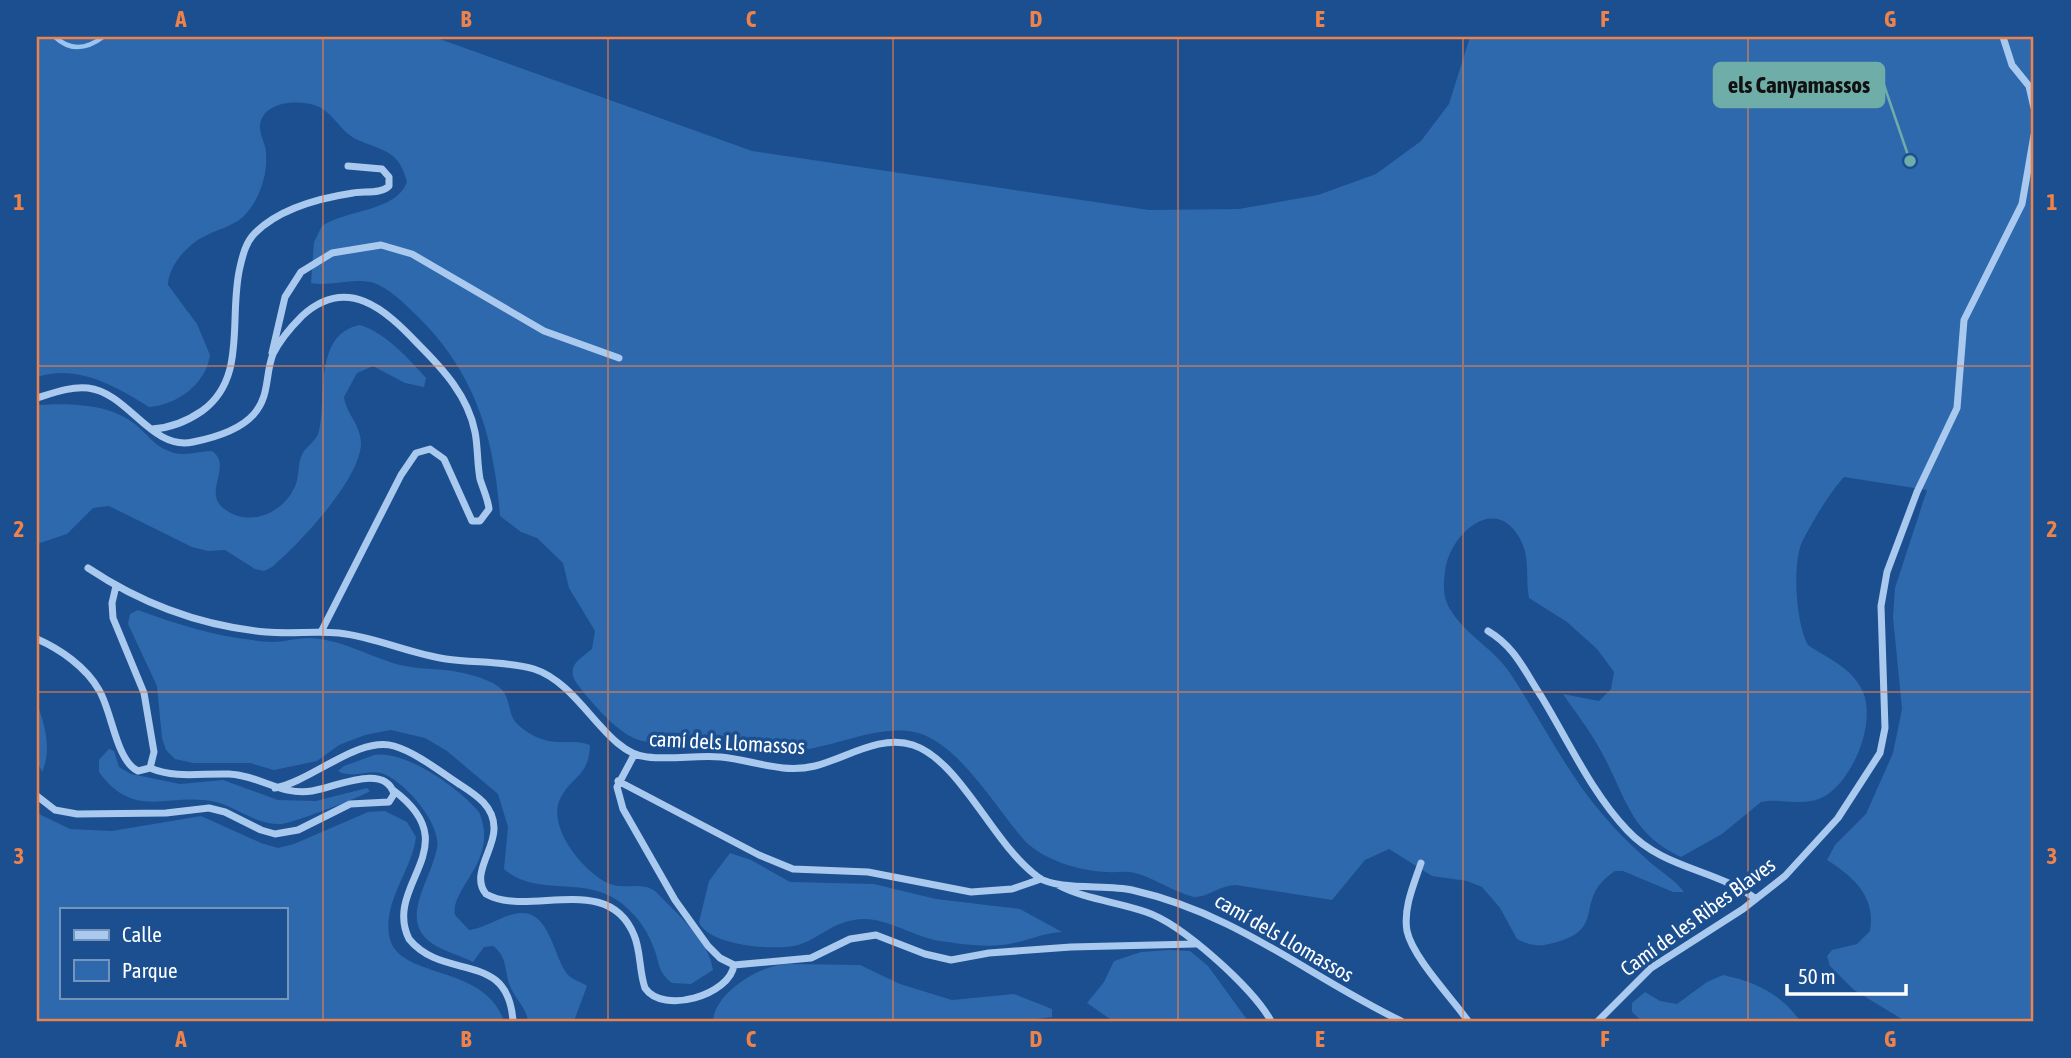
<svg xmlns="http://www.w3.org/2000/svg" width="2071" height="1058" font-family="'Asap Condensed',sans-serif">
  <rect width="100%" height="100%" fill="#1b4f8f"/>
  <path fill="#2e69ad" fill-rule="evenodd" d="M37,37H434L752,151L1149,210L1239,209L1318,195L1376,174L1421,141L1449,104L1470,37H2034V1021H1905L1854,990L1830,966L1827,956L1832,950L1857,944L1870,931C1876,897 1854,877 1827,860L1835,845L1866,814L1893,753L1902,709L1893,617L1895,588L1927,490L1844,477C1830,492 1811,524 1802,542C1792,565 1796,623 1808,645C1827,658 1850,667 1861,688C1879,719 1852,786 1819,799C1800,806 1780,798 1761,802L1722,834L1681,857C1630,833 1627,799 1602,753C1591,732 1576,713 1563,694L1599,701L1611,689L1614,672L1597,649L1567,622L1529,598C1525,576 1531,557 1519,537C1493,493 1448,537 1445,572C1443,586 1443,600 1452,612C1467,636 1494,649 1510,673C1542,721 1566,772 1603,815C1618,833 1635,849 1652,864C1663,873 1675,880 1684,892H1673L1623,871H1615C1571,900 1610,929 1553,943C1539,947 1530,946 1517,939L1500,908L1482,887L1467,881L1432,876L1389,849L1365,860L1332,900L1236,885C1220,885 1209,897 1194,897C1173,892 1155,878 1135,873C1126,870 1117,873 1108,872C1080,871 1045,861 1025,841C995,808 955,735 908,731C875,728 845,742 814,748C775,756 742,737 704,736C682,736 658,748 636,739C616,731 594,705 581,689C564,669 575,662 592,649L595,631L569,588L563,563L537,538L521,532L500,516C494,435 474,369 413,312C402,301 388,288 374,283C353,277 331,287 311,283L314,242L322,226C347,209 396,212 407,182C399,150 383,151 358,140C341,133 334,113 317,106C299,99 261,101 260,127C260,136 266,145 266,153C268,175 259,201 243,217C231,227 218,229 205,236C188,244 168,266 168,285L197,324L210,355C206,384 177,405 149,407C115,386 78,364 37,377Z
    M360,325C386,333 409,359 426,378L424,387L405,383L373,366L357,373L344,397C346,413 360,424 361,442C362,478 299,544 272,567L264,571L255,569L225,550L208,551L192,547L109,506L93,508L67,534L37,544V405C69,403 110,403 136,425C150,437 155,447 174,453C187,456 199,451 212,451C233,465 203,492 223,508C249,529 285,513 296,484C299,475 298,465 301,457C304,447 316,443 319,431C327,398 313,334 360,325Z
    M138,610C182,626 224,639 272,642C284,642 296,638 309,638C341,639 370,657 400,665C421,670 443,668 463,673C476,676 499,682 505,694C514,714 506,718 529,733C555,749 569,737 590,745C589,777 572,775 560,799C546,828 587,877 613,885C628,889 641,882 655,891C675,912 709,940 713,970L691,984L672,983C657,972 660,962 653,946C646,927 633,911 617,900C582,876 536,897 504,869L508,827L498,794L447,751L425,738L391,730L365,735L339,745L317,761L274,770L250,763H193L175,759L166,750L162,738L157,686L128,624L130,614Z
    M37,704C45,724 52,751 42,772L37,761Z
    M109,749L114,751L119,767L131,774L180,784L223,780L278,800L316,801L367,788L370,791C364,796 290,824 281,824C257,825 238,808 216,802C170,791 135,822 99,772V760Z
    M374,755C406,750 459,788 479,812C500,861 450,887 455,915L469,930C487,928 503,914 521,913C548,911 554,954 565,971C569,979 580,981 587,986L574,1021H528C526,1007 515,999 510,986C504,971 508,957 493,946L484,947L473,962C449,950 413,946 417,910C420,889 433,869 437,848C442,824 403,779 381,773C367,770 352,779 338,771L344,766Z
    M385,811L407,822L416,837C412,870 384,899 389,935C396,981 484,962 504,1021H37V813L70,829L112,831L201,816L261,843L278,848L294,844L368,812ZM285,909V997H61V909Z
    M730,853L751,860L790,882L874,884L936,899L1020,909L1062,932C1043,933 1027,941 1009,944C988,948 961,944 940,941C914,937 888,918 862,919C832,921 821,938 798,945C776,951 708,946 699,922L709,881Z
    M1169,950L1190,951L1208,966L1248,1021H1113L1087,1003L1104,982L1114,961L1141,952Z
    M787,964L860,965L900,984L952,1000L1014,994L1052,1009V1017L1020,1021H713C715,992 760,965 787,964Z
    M1723,975C1756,982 1781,994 1800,1021H1642L1632,1012V1003L1645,992L1660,1001L1677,1004L1707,982Z"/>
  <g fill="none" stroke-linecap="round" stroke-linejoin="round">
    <path stroke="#9cc4f0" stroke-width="4.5" d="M55,37C71,52 87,49 103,37"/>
    <path stroke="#a9c9ee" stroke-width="7" d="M2003,37L2012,65L2029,86L2034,108
      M272,353L285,297L301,272L332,253L381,245L412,254L544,331L619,358
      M37,398C53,393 71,386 88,388C129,393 151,451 193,442C213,438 240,430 254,414C270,396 265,374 273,354C280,340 291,327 302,316C347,275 385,309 418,344C443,369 468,396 475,432C478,447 477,463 480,479C483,489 488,499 489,509L480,521H472L444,459L430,449L416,453L401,475L321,632
      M152,429C171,428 186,422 202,411C248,378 228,317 240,267C243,254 246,242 255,233C280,208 320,198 353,193C365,191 381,194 389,186V177L382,169L348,166
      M88,568C142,604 201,626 266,632C290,634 315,631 339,633C376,637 410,654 446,659C474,663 507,661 534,669C581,684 605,753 647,757C672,760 696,755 721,757C753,760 781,774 815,766C846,758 881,734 913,745C961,761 994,846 1038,877C1057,891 1107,884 1132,890C1238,914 1306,975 1401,1021
      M1488,631C1515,647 1524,670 1541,696C1568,740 1591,792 1627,830C1663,869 1716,869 1756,899
      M37,639C60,649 86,667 99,690C112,711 116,761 138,771L150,768L154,752L144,693L113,618L112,603L116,586
      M634,755L617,787L623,809L675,900L708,946L720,958L734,965L811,958L850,939L876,935L925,954L951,960L989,953L1071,947L1195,944
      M618,781L759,855L793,869L868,872L971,892L1012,889L1041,879
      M275,788C312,781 358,736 394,746C417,753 439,771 459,784C476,795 494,806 494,828C495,849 470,875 486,894C528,918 608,871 634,935C641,951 639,971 645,988C663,1015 730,995 734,965
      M393,790C470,847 382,884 409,939C444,982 508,949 513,1021
      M37,796L55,810L77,814L166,813L209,808L225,812L261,830L275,834L298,830L350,804L389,802L394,794C385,762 334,788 312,791C281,796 259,775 229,774C202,773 176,779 150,768
      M1421,863C1414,884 1403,908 1407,931C1413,958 1452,998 1468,1021
      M1058,885C1084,899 1118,902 1146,912C1182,924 1253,988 1271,1021
      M1598,1021L1651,968L1743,909L1785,876L1838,818L1880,753L1885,728L1881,606L1887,572L1917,492L1957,408L1964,320L2022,204L2034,135"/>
  </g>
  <path fill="none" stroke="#ee8249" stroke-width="2" stroke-opacity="0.55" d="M323,37V1021M608,37V1021M893,37V1021M1178,37V1021M1463,37V1021M1748,37V1021M37,366H2034M37,692H2034"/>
  <g text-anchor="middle" stroke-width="7" stroke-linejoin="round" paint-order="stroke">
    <g font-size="21" fill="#fff" stroke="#1b4f8f">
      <text transform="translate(727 743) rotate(3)" y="7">camí dels Llomassos</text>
      <text transform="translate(1698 917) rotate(-36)" y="7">Camí de les Ribes Blaves</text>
      <text transform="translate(1284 938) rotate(30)" y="7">camí dels Llomassos</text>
    </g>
  </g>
  <path fill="none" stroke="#6fada8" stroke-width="2.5" d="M1910 161L1884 85"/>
  <circle fill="#6fada8" stroke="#1b4f8f" stroke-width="2.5" cx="1910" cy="161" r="7"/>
  <rect fill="#6fada8" stroke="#6fada8" stroke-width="2.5" x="1714" y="63" width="170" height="44" rx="7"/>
  <g font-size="23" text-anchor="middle" font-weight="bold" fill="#111">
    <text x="1799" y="93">els Canyamassos</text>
  </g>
  <rect width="2071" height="1058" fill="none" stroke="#1b4f8f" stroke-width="77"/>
  <rect x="60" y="908" width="228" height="91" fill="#1b4f8f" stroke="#7695bc" stroke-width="2"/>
  <rect x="74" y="930" width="35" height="10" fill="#a9c9ee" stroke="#7695bc" stroke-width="2"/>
  <text x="122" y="942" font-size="21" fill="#ffffff">Calle</text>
  <rect x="74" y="960" width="35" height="21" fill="#2e69ad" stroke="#7695bc" stroke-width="2"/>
  <text x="122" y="978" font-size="21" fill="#ffffff">Parque</text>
  <path d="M1787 984v10h119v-10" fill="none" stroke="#ffffff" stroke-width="3.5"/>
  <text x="1798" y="984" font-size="21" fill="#ffffff" stroke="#1b4f8f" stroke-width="5" paint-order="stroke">50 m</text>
  <rect x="38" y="38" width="1994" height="982" fill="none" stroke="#ee8249" stroke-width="2.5"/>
  <g font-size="23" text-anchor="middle" font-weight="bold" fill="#ee8249">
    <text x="181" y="27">A</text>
    <text x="466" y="27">B</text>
    <text x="751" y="27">C</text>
    <text x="1036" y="27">D</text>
    <text x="1320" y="27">E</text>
    <text x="1605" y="27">F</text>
    <text x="1890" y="27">G</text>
    <text x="19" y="210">1</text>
    <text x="2052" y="210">1</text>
    <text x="19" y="537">2</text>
    <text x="2052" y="537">2</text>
    <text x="19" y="864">3</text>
    <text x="2052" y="864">3</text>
    <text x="181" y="1047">A</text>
    <text x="466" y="1047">B</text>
    <text x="751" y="1047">C</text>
    <text x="1036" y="1047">D</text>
    <text x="1320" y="1047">E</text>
    <text x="1605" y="1047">F</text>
    <text x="1890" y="1047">G</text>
  </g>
</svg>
